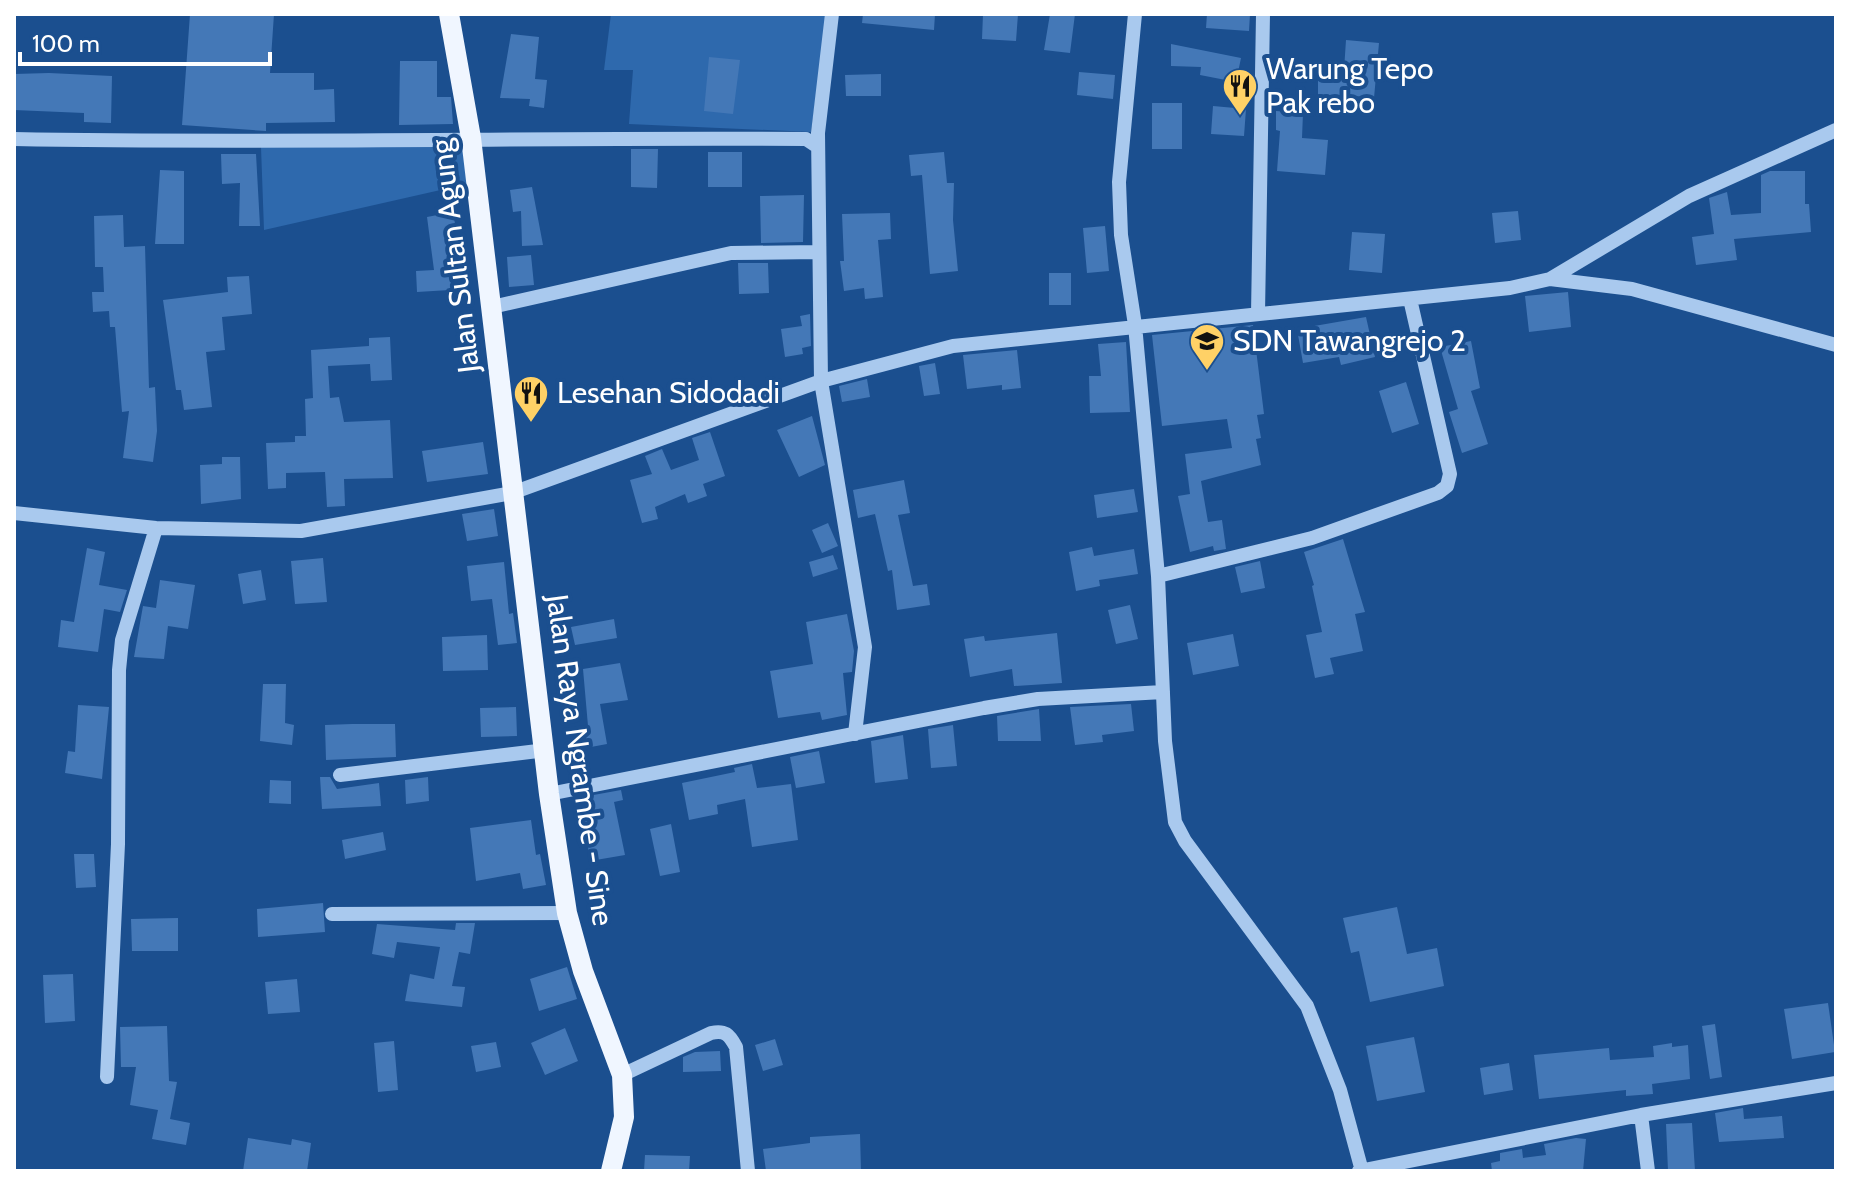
<svg xmlns="http://www.w3.org/2000/svg" width="1850" height="1185" font-family="Cabin,sans-serif">
  <rect width="100%" height="100%" fill="#1b4f8f"/>
  <path fill="#2e69ad" d="M611,14H827L811,132L629,124L633,70H604Z
    M462,143L467,184L264,230L261,147Z"/>
  <path fill="#4478b7" d="M190,14H274L270,73H314V90L334,89L335,122L266,123V131L182,125Z
    M863,14H935L934,30L862,23Z
    M983,14H1018L1016,41L982,39Z
    M1050,14H1075L1070,53L1044,50Z
    M1207,14H1250L1249,31L1206,28Z
    M511,34L539,37L535,79L547,80L544,108L529,106L530,99L500,98Z
    M1346,40L1379,43L1374,98L1347,95V104H1327L1328,101L1318,99V70H1344Z
    M1171,44L1241,58L1236,82L1200,75L1201,67L1171,66Z
    M709,57L740,60L733,114L704,111Z
    M400,61H437V97H451L453,124L399,125Z
    M1079,72L1115,75L1113,99L1077,95Z
    M49,73L112,76L111,123L84,122V113L14,110V74Z
    M881,74V96H846L845,75Z
    M1152,103H1182V149H1152Z
    M1213,106L1246,109L1244,136L1211,134Z
    M1276,111L1303,113L1302,138L1328,140L1325,175L1277,171L1280,131L1276,130Z
    M631,149H658L657,188L631,187Z
    M708,152H742V187H708Z
    M944,152L947,183H954L953,220L958,271L930,274L922,175L911,176L909,155Z
    M221,154H256L260,226H239L240,183L222,184Z
    M160,170L184,171V244H155Z
    M1770,171H1805V204H1809L1811,232L1734,239L1737,260L1696,265L1692,237L1714,234L1709,198L1727,192L1731,215L1761,213V175Z
    M532,187L543,245L522,246L521,211L513,212L510,190Z
    M804,195L803,242L761,243L760,196Z
    M1518,211L1521,240L1495,243L1492,213Z
    M453,212L466,289L417,292L416,271L434,270L427,217Z
    M890,213L891,239L878,240L883,297L865,299L864,288L844,291L840,261H844L842,214Z
    M123,215L124,247L145,246L149,388L155,387L157,431L153,462L123,458L129,411L122,412L115,327H110L109,311L93,312L92,292H104L103,267H95L94,216Z
    M1105,226L1109,271L1087,273L1083,228Z
    M1352,232L1385,234L1382,273L1349,270Z
    M531,255L534,285L509,287L507,257Z
    M738,263H768L769,293L739,294Z
    M1049,273H1071V305H1049Z
    M249,276L252,314L222,317L225,350L206,352L212,407L184,410L181,390H176L163,300L228,292L227,277Z
    M1568,292L1571,327L1529,332L1525,296Z
    M810,314L811,346L802,348L803,354L785,357L781,329L802,326L800,316Z
    M1366,317L1375,357L1341,365L1339,357L1303,363L1297,329Z
    M1253,325L1264,414L1257,415L1261,438L1256,439L1261,465L1201,481L1208,522L1222,520L1226,549L1214,551L1213,546L1190,552L1178,496L1190,494L1185,454L1232,448L1227,419L1162,426L1152,335Z
    M390,337L392,380L371,381L370,364L328,366L330,398L339,397L344,422L390,420L393,478L344,479L345,506L327,507L325,472L286,473V488L268,489L266,443L295,442V436H306L305,399L313,398L311,350L369,346V338Z
    M1471,341L1480,388L1471,391L1488,444L1462,453L1449,412L1458,409L1440,347Z
    M1126,342L1130,412L1090,413L1089,376H1101L1098,344Z
    M1017,350L1021,388L1002,390V385L967,389L963,355Z
    M935,363L940,394L924,396L919,366Z
    M867,379L870,397L842,402L839,386Z
    M1406,382L1419,424L1392,433L1379,391Z
    M812,416L825,465L799,477L777,430Z
    M710,432L725,476L703,484L707,496L688,503L685,494L655,507L658,519L642,523L630,480L652,474L645,456L662,449L671,470L699,460L692,438Z
    M483,442L488,474L427,482L422,451Z
    M222,457H240L241,499L201,504L200,465L222,464Z
    M904,480L910,513L898,515L913,586L927,584L930,605L897,610L892,570L888,571L875,514L858,518L853,490Z
    M1134,489L1138,512L1097,518L1094,495Z
    M494,509L498,536L467,541L462,514Z
    M828,523L838,546L822,553L812,530Z
    M1343,539L1365,612L1355,614L1363,651L1330,658L1334,674L1315,678L1306,635L1322,632L1312,586L1314,585L1304,552Z
    M1092,547L1094,556L1134,549L1138,574L1099,580L1100,586L1076,591L1069,552Z
    M87,548L105,552L99,585L127,590L120,612L104,609L98,652L58,647L61,620L74,622Z
    M833,555L838,569L813,577L809,562Z
    M323,558L327,602L295,604L291,561Z
    M1260,561L1265,588L1241,593L1235,567Z
    M504,562L509,614L513,613L517,643L498,645L492,599L471,601L467,566Z
    M261,570L266,600L243,604L238,574Z
    M160,580L195,585L188,629L168,626L164,659L134,657L143,606L156,608Z
    M1130,605L1138,639L1116,644L1108,610Z
    M847,614L854,651L852,672L843,673L847,715L822,720L820,712L778,718L770,671L813,664L806,622Z
    M614,619L617,638L575,645L571,627Z
    M1057,633L1062,683L1014,686L1012,669L970,677L964,639L984,636L985,641Z
    M1233,634L1239,666L1193,675L1187,643Z
    M487,635L488,670L443,671L442,637Z
    M620,663L628,700L600,704L607,744L575,750L572,729L588,726L583,669Z
    M263,684H286L285,723L294,725L292,745L260,741Z
    M1131,704L1134,731L1102,735L1103,742L1075,745L1070,707Z
    M78,705L109,707L102,779L65,773L68,751L75,752Z
    M516,707L517,736L481,737L480,708Z
    M1039,709L1041,741H998L997,716Z
    M352,724H395L396,757L326,760L325,725Z
    M953,725L957,766L931,768L928,729Z
    M903,735L908,779L875,783L871,741Z
    M819,751L825,783L796,788L790,757Z
    M752,764L757,788L791,784L798,840L752,847L745,799L717,805L718,814L689,820L682,783L735,772L734,768Z
    M320,777H330L337,789L379,783L381,806L322,809Z
    M428,777L429,801L406,804L405,780Z
    M270,780L291,781V804L269,803Z
    M621,790L623,800L614,802L625,855L590,861L586,833L580,834L576,813L591,810L588,796Z
    M531,820L536,855L540,854L546,885L523,889L520,873L476,881L470,828Z
    M671,824L680,872L660,876L650,829Z
    M383,832L386,850L345,859L342,840Z
    M74,854H94L96,887L76,888Z
    M323,903L325,932L258,937L257,909Z
    M1397,907L1407,954L1437,948L1444,986L1370,1002L1359,951L1351,953L1343,918Z
    M178,918V951H132L131,919Z
    M456,923H475L470,954L459,952L452,986L465,987L462,1007L405,1001L410,974L434,979L440,947L397,942L394,958L372,954L377,924L455,930Z
    M567,967L577,999L539,1011L530,979Z
    M73,974L75,1021L45,1023L43,975Z
    M297,979L300,1012L268,1014L265,982Z
    M1828,1003L1835,1052L1792,1059L1784,1009Z
    M1715,1024L1722,1077L1710,1079L1702,1026Z
    M167,1026L169,1081L177,1082L170,1119L190,1123L186,1145L152,1139L158,1110L130,1105L136,1067H121L120,1027Z
    M565,1028L578,1061L545,1075L531,1043Z
    M1414,1037L1425,1092L1377,1101L1366,1046Z
    M775,1039L783,1065L763,1071L755,1045Z
    M394,1041L398,1090L378,1092L374,1043Z
    M496,1042L501,1067L476,1072L471,1046Z
    M1672,1043V1047L1688,1045L1690,1079L1652,1084L1653,1094L1626,1096V1090L1539,1099L1534,1055L1609,1048L1610,1060L1654,1057L1653,1046Z
    M720,1051L721,1071L683,1072V1057L695,1052Z
    M1509,1063L1513,1090L1484,1095L1480,1068Z
    M1743,1108L1744,1119L1782,1116L1784,1138L1719,1142L1715,1113Z
    M1692,1123L1695,1171H1668L1666,1124Z
    M860,1134L861,1171H766L763,1149L810,1143V1137Z
    M248,1138L291,1145L292,1139L311,1143L307,1171H243Z
    M1576,1138L1586,1139L1583,1171H1492L1491,1163L1500,1161V1153L1522,1149L1523,1158L1546,1155L1544,1144Z
    M645,1155L690,1156L689,1171H644Z"/>
  <g fill="none" stroke-linecap="round" stroke-linejoin="round">
    <path stroke="#a9c9ee" stroke-width="14" d="M832,14L818,133L821,381L865,647L855,734
      M1135,14L1119,182L1121,235L1135,325L1158,576L1165,741L1175,822L1185,841L1307,1006L1340,1090L1362,1171
      M14,139C278,144 542,137 806,139L818,147
      M1550,279L1632,289L1836,345
      M492,307L731,253L819,252
      M1258,314L1263,14
      M14,513L156,528L301,531L512,493L821,381L953,346L1510,288L1550,279L1689,196L1836,130
      M1158,576L1312,538L1438,493L1447,486L1450,474L1410,299
      M340,775L546,750
      M549,794L984,708L1038,699L1163,692
      M332,914L567,913
      M622,1075L711,1033C725,1030 729,1034 736,1047L748,1171
      M107,1077L118,844L119,670L122,640L156,528
      M1641,1115L1648,1171
      M1359,1171L1641,1115L1836,1083"/>
    <path stroke="#f0f6ff" stroke-width="20" d="M449,14L471,138L549,794L567,913L583,971L622,1075L624,1117L611,1171"/>
  </g>
  <defs>
    <g id="restaurant-pin" transform="scale(1.8)"><path d="M0 17L-7.5 6A9.5 9.5 0 1 1 7.5 6Z" fill="#ffd166" stroke="#1b4f8f"/><path d="M-5-6h1v4h1v-4h1v4h1v-4h1v5L-1.5 .5V6h-2V.5L-5-1ZM5-6V6H3V1.5H1.5Q1.5-4 5-6Z" fill="#111"/></g>
    <g id="school-pin" transform="scale(1.8)"><path d="M0 17L-7.5 6A9.5 9.5 0 1 1 7.5 6Z" fill="#ffd166" stroke="#1b4f8f"/><path d="M0-5L7-2L0 1L-7-2ZM-4 1L0 2.5L4 1V4Q0 6-4 4Z" fill="#111"/></g>
  </defs>
  <g fill-rule="evenodd">
    <use href="#restaurant-pin" x="1240" y="86"/>
    <use href="#school-pin" x="1207" y="341"/>
    <use href="#restaurant-pin" x="531" y="393"/>
  </g>
  <g text-anchor="middle" stroke-width="8" stroke-linejoin="round" paint-order="stroke">
    <g font-size="30" fill="#fff" stroke="#1b4f8f" text-anchor="start">
      <text x="1266" y="79">Warung Tepo<tspan x="1266" dy="34">Pak rebo</tspan></text>
      <text x="1233" y="351">SDN Tawangrejo 2</text>
      <text x="557" y="403">Lesehan Sidodadi</text>
    </g>
    <g font-size="30" fill="#fff" stroke="#1b4f8f">
      <text transform="translate(455 256) rotate(-97)" y="10">Jalan Sultan Agung</text>
      <text transform="translate(580 760) rotate(82)" y="10">Jalan Raya Ngrambe - Sine</text>
    </g>
  </g>
  <rect width="1850" height="1185" fill="none" stroke="#ffffff" stroke-width="32"/>
  <path d="M20 52v12h250v-12" fill="none" stroke="#ffffff" stroke-width="4"/>
  <text x="32" y="52" font-size="24" fill="#ffffff" stroke="#1b4f8f" stroke-width="6" paint-order="stroke">100 m</text>
</svg>
